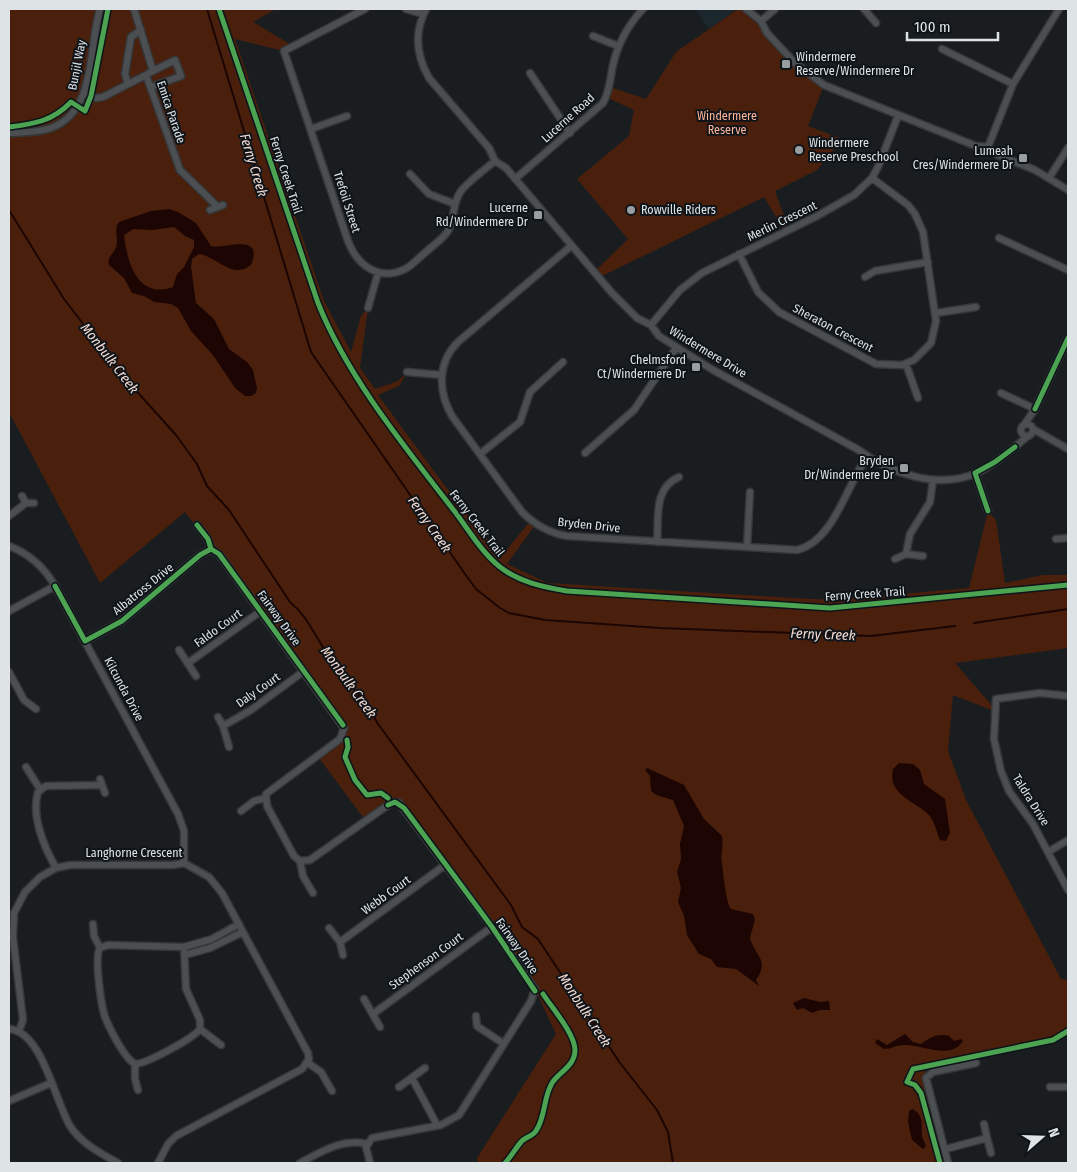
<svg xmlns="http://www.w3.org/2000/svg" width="1077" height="1172" font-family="'Fira Sans Condensed',sans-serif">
  <rect width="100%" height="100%" fill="#1a1d1f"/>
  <path fill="#1b262d" d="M695,9H732L734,11L709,29Z"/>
  <path fill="#4a200d" d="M9,9H276L253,22L293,46L284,51L235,39L324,301L351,352L361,316L368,308L360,368L375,389L398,381L407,372L399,386L378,395L442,482L501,557L531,520L536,524L507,564L548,583L793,598L834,600L969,588L988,511L996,520L1005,583L1043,575H1068V648L955,663L994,708V711L953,695L948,751L966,800L1061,979L1068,980V1026L1047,1040L923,1064L948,1163H478L477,1158L556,1034L535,989L395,802L365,820L322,762L317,755L344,732L217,552L185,512L100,583L9,412Z
    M738,9H746L790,58L824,85L808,126L842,139L817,170L775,191L789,230L785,232L764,197L598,278L594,272L628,239L577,179L629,136L634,110L606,97L610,87L646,99L676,52Z"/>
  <path fill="#1c0503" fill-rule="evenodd" d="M169,209L178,212L196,223L211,246C222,250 265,231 251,265C232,280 218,257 199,254L192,259L191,267L196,303L214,319L229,349L247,362L253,370L257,388L256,393L251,396H245L235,388L213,355L191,331L178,308L171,304L154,302L144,296L132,293L124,278L109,265C107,256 114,254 116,247C119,238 113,230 119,222L151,211ZM174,227L185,236L194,240V247L184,267L177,274L173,287C137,300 127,261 124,235L133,229L152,230Z
    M899,763L913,764L920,770L924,784L945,799L950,833L946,841L940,840C936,831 935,822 929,815C915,801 887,795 893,769Z
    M647,768L684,785L704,819L722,836C724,845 720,854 722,863C723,872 726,903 731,909L753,914L755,919L750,938C755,957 770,959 756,980L759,986L736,969L717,967L711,959L699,954L687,935L684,916L678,902L681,888L677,872L681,859L680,844L684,826L673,800L656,795L651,791L650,776L645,770Z
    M804,998L820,1002L829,1001L830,1010H820L812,1013L803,1008L797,1010L793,1003Z
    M905,1034L913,1042L921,1044C931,1037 936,1033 949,1036L954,1041L961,1039L963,1041C950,1061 922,1044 904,1045C897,1045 891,1049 884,1049L875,1043L877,1039L887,1045Z
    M912,1109C924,1114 921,1125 922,1134C922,1139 925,1142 926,1146L923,1149L912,1140L908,1122L909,1111Z"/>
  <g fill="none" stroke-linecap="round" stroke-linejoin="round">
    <path stroke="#1c0503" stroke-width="2" d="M207,9L311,352L465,574L476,589L500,608L509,613L545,620L660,628L871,636L955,626
      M9,210L64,299L123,376L176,435L197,464L207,486L229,510L290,602C307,616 314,634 326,652C343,677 364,698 378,724L511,905L522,927L538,939L620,1063L657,1110L668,1132L673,1163
      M974,623L1068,609"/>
    <g stroke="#353739" stroke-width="9">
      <path id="street" d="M134,9L153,71L149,73
        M365,9L284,51L348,241C357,265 379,282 405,269C413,265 419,257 426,252C433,245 443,239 448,231C455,218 452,203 461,191C470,180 484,170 495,161
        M406,9L423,14
        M426,9C414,32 416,55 429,78L489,148L495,161L506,168L612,293L637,318L651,325L659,336L713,370L857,449C890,473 938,491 979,472C997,463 1012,449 1028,436
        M746,9L761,21L767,33L795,63L824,85L976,146L988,147L998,155L1035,170L1068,190
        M864,9L876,23
        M761,21L775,9
        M593,36L618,46
        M942,49L1013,84
        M530,73L570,133
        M128,84L125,74L131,37L141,30
        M151,87L181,76L175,60L153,71
        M84,93L96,98L103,97L146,75L180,170L218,207
        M311,129L347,116
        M9,133C22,132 38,133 51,128C97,111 88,48 100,9
        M988,147L1013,84L1059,9
        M410,174L429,194L455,204
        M1049,178L1068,148
        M515,179L603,103C610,91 610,78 613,65C618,43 628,25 643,9
        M210,210L223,205
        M999,238L1068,270
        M571,246L458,342C437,363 438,392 452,416L522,512C535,525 549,533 567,536L797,550C834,541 846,486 867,457
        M739,254L758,292L779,312L876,364L902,365L914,360L931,343L936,321L923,232L915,214L908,205L872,178
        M865,277L875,271L928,262
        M368,308L378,273
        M936,313L976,307
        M651,325L680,290L702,273L817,216L854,195L872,178L878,167L898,116
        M906,364L918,398
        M407,372L442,375
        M1001,393L1035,409
        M1021 430a6 6 0 1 1 12 0a6 6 0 1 1-12 0Z
        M1024,425L1035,409L1068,338
        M1033,429L1068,449
        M585,453L634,410L676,348
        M480,454L520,422L530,392L563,362
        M975,473L988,511
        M22,496L26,503H34
        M9,516L26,503
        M197,525L208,539L211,549L219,554L344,728L340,739L266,794L267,806L294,856L300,861L310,860L388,805L394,802L399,803L492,927L535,989L531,1001L459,1115L441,1125L372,1138L366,1147L370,1163
        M1056,539L1068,538
        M657,542C659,518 653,488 679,477
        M9,546C30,554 44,567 55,586L178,814L184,831V863
        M747,547L750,492
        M906,554L910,534L930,502L933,480
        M895,559L906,554L923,556
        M9,611L55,586
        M85,641L122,621L200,555L211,549
        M179,650L196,676
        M188,663L261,611
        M9,672L24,700L36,709
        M1068,696L1040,693L996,699L994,739L1001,771L1009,791L1033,824L1068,890
        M218,717L223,726L229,747
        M223,726L251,710L304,671
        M26,767L40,789
        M100,779L105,793
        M241,811L254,801L265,798
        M1048,852L1068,840
        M300,861L303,876L313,893
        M56,868C44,847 31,816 38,792L46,786L102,785
        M93,924L94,936L100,948
        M329,928L340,942L343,955
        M340,942L445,865
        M184,947L186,989L200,1020V1029C194,1038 146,1064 135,1064C124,1058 108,1026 104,1014C101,1002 94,957 100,948L108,945L184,947L212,939L239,924
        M185,955L210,948L243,932
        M364,999L380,1027
        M373,1014L492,927
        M476,1016L477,1026L504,1044
        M9,1029C42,1031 55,1101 70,1126C82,1144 100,1153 118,1163
        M200,1029L221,1045
        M19,1031L23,1020L13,937L14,913L25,892L40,877L56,868L70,865H173L184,863L209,877L222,893L308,1053L309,1059L302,1069L176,1136L168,1144L158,1163
        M308,1063L321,1072L332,1091
        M135,1064V1079L138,1090
        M412,1078L437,1125
        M399,1087L425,1068
        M1050,1087H1068
        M9,1101L51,1083
        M987,1138L991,1153
        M946,1149L987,1138L984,1124
        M300,1163C321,1152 342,1138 367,1144
        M948,1163L926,1078L933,1072L976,1063"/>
    </g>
    <use href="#street" stroke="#4c4f51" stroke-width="6"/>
    <g stroke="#0e1419" stroke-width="8">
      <path id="cycleway" d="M219,9L318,303C347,376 404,446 452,508C467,527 481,552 500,567C519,582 543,587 567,591L830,608L1068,585
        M9,127C34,124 53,121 71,102L85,111L91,96L108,9
        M1035,409L1068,338
        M988,511L975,473L995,462L1015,447
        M197,525L208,539L211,549L219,554L343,725
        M55,586L85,641L122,621L200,555L211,549
        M347,740L348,747L345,757L355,780L367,795L381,793L388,798
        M388,805L395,802L404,808L492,927L535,991
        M505,1163C511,1157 515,1149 521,1142C525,1137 533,1136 536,1131C546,1116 543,1098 552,1083C559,1072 575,1066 575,1050C575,1034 552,1008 543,994
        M940,1163L921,1093L915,1085L907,1082L913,1069L1053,1040L1068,1031"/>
    </g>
    <use href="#cycleway" stroke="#4ca352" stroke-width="5"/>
  </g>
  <g fill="#999ea0" stroke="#0e1419" stroke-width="2">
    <rect x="781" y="59" width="10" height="10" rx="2.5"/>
    <circle cx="799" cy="150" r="5"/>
    <rect x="1018" y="153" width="10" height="10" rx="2.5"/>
    <circle cx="631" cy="210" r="5"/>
    <rect x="533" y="210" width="10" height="10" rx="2.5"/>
    <rect x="691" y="362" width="10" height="10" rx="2.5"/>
    <rect x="899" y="463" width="10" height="10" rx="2.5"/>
  </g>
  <g text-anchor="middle" stroke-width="4" stroke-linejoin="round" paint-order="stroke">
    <g font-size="12" fill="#dee3e6" stroke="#0e1419" text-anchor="end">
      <text x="796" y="61" text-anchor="start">Windermere<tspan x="796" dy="14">Reserve/Windermere Dr</tspan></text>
      <text x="809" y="147" text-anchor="start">Windermere<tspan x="809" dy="14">Reserve Preschool</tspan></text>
      <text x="1013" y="155">Lumeah<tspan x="1013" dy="14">Cres/Windermere Dr</tspan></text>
      <text x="528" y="212">Lucerne<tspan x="528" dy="14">Rd/Windermere Dr</tspan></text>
      <text x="641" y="214" text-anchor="start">Rowville Riders</text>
      <text x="686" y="364">Chelmsford<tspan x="686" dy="14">Ct/Windermere Dr</tspan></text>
      <text x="894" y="465">Bryden<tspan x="894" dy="14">Dr/Windermere Dr</tspan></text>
    </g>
    <g font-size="12" fill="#dee3e6" stroke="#0e1419">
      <text transform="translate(77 65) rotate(-79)" y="4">Bunjil Way</text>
      <text transform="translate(171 112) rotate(71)" y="4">Emica Parade</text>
      <text transform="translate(568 118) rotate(-42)" y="4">Lucerne Road</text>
      <text transform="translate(286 175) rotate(72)" y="4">Ferny Creek Trail</text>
      <text transform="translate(347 202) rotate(72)" y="4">Trefoil Street</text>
      <text transform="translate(782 221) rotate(-26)" y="4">Merlin Crescent</text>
      <text transform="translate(833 328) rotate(28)" y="4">Sheraton Crescent</text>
      <text transform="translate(708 352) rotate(31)" y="4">Windermere Drive</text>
      <text transform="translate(477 523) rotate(52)" y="4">Ferny Creek Trail</text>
      <text transform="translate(589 525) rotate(6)" y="4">Bryden Drive</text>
      <text transform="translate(143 589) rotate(-39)" y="4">Albatross Drive</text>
      <text transform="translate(865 594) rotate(-4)" y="4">Ferny Creek Trail</text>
      <text transform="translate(279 618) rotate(54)" y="4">Fairway Drive</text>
      <text transform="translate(218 628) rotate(-36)" y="4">Faldo Court</text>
      <text transform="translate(124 689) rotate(62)" y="4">Kilcunda Drive</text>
      <text transform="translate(258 690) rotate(-35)" y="4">Daly Court</text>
      <text transform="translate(1031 800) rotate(58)" y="4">Taldra Drive</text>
      <text x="134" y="857">Langhorne Crescent</text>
      <text transform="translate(386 895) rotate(-36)" y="4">Webb Court</text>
      <text transform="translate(517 946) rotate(55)" y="4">Fairway Drive</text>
      <text transform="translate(426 961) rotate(-36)" y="4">Stephenson Court</text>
    </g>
    <g font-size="12" fill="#ffb498" stroke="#0e1419">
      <text x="727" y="120">Windermere<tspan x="727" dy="14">Reserve</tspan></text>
    </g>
    <g font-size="14" font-style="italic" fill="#f5dbd1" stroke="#0e1419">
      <text transform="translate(254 165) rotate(73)" y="5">Ferny Creek</text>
      <text transform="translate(110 358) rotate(52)" y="5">Monbulk Creek</text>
      <text transform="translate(430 524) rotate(55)" y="5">Ferny Creek</text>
      <text transform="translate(823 634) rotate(2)" y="5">Ferny Creek</text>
      <text transform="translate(349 682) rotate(54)" y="5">Monbulk Creek</text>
      <text transform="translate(585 1010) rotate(57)" y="5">Monbulk Creek</text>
    </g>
  </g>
  <rect width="1077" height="1172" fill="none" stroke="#dee3e6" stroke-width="20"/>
  <g transform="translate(1042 1137) rotate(70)" stroke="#0e1419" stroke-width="4" paint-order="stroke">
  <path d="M0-4L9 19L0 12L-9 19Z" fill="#dee3e6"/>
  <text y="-8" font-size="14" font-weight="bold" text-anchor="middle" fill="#dee3e6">N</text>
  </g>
  <path d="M907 32v8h91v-8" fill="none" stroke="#dee3e6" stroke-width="2.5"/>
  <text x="914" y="32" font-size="15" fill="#dee3e6" stroke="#0e1419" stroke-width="4" paint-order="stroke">100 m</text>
</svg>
